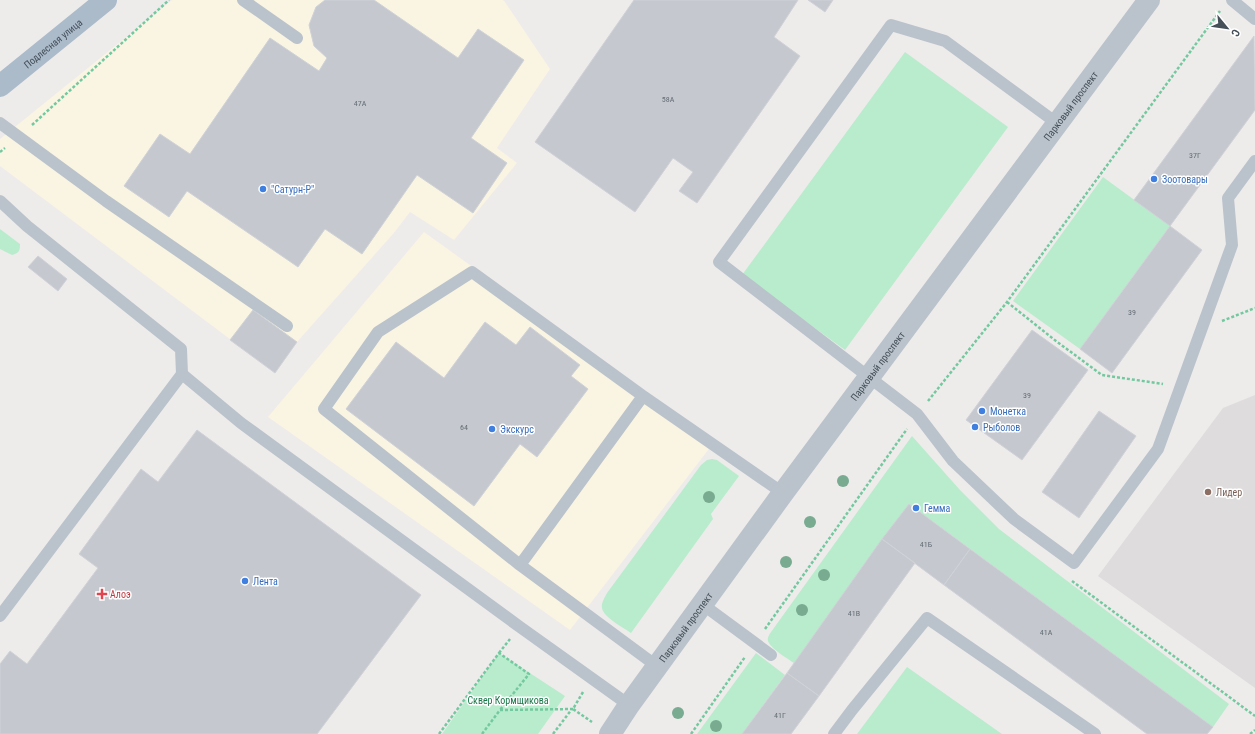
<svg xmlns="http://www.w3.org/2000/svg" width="1255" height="734" font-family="'Roboto Condensed',sans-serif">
  <rect width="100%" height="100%" fill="#eeebeb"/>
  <path fill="#faf4e3" d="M172,0H503L505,2L550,69L497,148L517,163L454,240L410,212L393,234L297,342L275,373L0,166V139Z
    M424,232L715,441L570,630L268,417Z"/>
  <path fill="#dfdcdd" d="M1255,395V688L1098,576L1223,408Z"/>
  <path fill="#b9eccd" d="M905,52L1008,127L845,350L742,275Z
    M1103,177L1170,226L1080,349L1013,301Z
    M0,229L20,244C20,251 19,253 12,255L0,249Z
    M912,436L960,490L999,529L1229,704L1213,727L909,504L794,663C788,659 770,648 768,641C767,638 769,635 771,632Z
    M712,459L717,460L739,476L711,514L713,519L631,633C624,628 603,617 602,608C601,603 605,597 607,593L701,465L707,460Z
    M499,653L565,696L538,734H442Z
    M756,653L785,675L742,734H697Z
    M907,667L1002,734H857Z"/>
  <path fill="#c5c8ce" stroke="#cfd2d7" d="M325,0H374L458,58L478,29L524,60L471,138L507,163L473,213L417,175L362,254L325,229L298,267L187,191L169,217L124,186L160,134L190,154L270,38L319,71L327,58L314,46L309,25L316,7Z
    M634,0H798L774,37L800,56L697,203L679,191L693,172L673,158L635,212L535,142Z
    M808,0H833L825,12Z
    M1254,36L1255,110L1170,226L1134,200Z
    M1170,226L1202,250L1112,373L1080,349Z
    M38,256L67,279L58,291L28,267Z
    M253,310L297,342L275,373L230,340Z
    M485,322L516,345L530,327L580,365L571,376L588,389L537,457L520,444L474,506L346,409L396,342L444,378Z
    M1032,330L1088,370L1022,460L966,420Z
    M1099,411L1136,436L1079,518L1042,492Z
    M197,430L421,595L317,734H0V664L10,651L27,664L98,568L79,554L141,469L158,482Z
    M909,504L970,549L944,585L882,539Z
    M882,539L915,563L819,696L787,673Z
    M970,549L1213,727L1207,734H1147L944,585Z
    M787,673L819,696L791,734H742Z"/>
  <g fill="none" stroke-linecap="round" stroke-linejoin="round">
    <path stroke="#73c99f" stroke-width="2.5" stroke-dasharray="3 2" stroke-linecap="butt" d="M32,125L169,0
      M0,152L5,148
      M1007,302L1056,341L1102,375L1163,384
      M1222,321L1255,308
      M928,401L1007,302L1220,11
      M1072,581L1255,716
      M765,629L907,429
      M499,653L510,639
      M583,692L573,709L592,722
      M439,734L499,653L529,674L500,710
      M482,734L500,710L573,709
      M553,734L572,709
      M691,734L745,657
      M1250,734L1255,730"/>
    <path stroke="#bac3cb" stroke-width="12" d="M243,0L297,38
      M1232,0L1255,19
      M0,123L106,201L287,326
      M1058,124L945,41L891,25L719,262L917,414L953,461L1014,519L1074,563L1158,449L1232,245L1228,198L1255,161
      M0,201L27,226L181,349L182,374L241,423L520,627L629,705
      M520,565L643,396
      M702,604L771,655
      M0,616L182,374
      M658,667L520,565L324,409L378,332L472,272L643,396L783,493
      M834,734L852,710L927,618L1095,734"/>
    <path stroke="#bac3cb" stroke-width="22" id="s1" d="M610,734L629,705L783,493L1149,0"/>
    <path stroke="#abbbca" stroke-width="22" id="s2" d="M0,86L106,0"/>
  </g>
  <g fill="#79ab91">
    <circle cx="843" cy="481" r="6"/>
    <circle cx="709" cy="497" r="6"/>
    <circle cx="810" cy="522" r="6"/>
    <circle cx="786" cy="562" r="6"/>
    <circle cx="824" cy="575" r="6"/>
    <circle cx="802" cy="610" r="6"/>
    <circle cx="678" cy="713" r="6"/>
    <circle cx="716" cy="726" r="6"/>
  </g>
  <g fill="#3f7fe0" stroke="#fff" stroke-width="1.5">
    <circle cx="1154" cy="179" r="4"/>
    <circle cx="263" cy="189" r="4"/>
    <circle cx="982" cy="411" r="4"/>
    <circle cx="975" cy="427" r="4"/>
    <circle cx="492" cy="429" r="4"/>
    <circle cx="916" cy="508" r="4"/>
    <circle cx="245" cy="581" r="4"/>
  </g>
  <circle fill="#8d6e63" stroke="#fff" stroke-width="1.5" cx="1208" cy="492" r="4"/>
  <path fill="#e0444e" stroke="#fff" stroke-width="1.5" d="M100 588h4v4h4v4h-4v4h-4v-4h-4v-4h4z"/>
  <g text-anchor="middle" stroke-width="3" stroke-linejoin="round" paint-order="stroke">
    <g font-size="8" fill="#646d76">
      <text x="668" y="102">58А</text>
      <text x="360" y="106">47А</text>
      <text x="1195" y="158">37Г</text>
      <text x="1132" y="315">39</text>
      <text x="1027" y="398">39</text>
      <text x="464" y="430">64</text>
      <text x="926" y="547">41Б</text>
      <text x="854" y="616">41В</text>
      <text x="1046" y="635">41А</text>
      <text x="780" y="718">41Г</text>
    </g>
    <g font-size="10" fill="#444f58" stroke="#fff">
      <text dy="4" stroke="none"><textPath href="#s2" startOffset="68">Подлесная улица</textPath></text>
      <text dy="4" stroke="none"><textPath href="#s1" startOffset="779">Парковый проспект</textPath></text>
      <text dy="4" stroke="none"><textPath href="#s1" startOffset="455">Парковый проспект</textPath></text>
      <text dy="4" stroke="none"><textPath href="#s1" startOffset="131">Парковый проспект</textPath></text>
    </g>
    <g font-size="10" fill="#366cbe" stroke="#fff" text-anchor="start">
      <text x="1162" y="183">Зоотовары</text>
      <text x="271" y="193">"Сатурн-Р"</text>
      <text x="990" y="415">Монетка</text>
      <text x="983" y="431">Рыболов</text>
      <text x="500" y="433">Экскурс</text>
      <text x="924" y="512">Гемма</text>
      <text x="253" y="585">Лента</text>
    </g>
    <g font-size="10" fill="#785e54" stroke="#fff" text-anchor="start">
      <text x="1216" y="496">Лидер</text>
    </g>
    <g font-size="10" fill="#be3a42" stroke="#fff" text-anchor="start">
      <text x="110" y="598">Алоэ</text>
    </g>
    <g font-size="10" fill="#197648" stroke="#fff">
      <text x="508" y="704">Сквер Кормщикова</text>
    </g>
  </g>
  <g transform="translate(1227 28) rotate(119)" stroke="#ffffff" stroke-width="3" paint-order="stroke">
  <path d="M0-3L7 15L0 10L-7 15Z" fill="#444f58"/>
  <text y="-6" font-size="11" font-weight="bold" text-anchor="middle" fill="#444f58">С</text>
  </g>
</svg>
